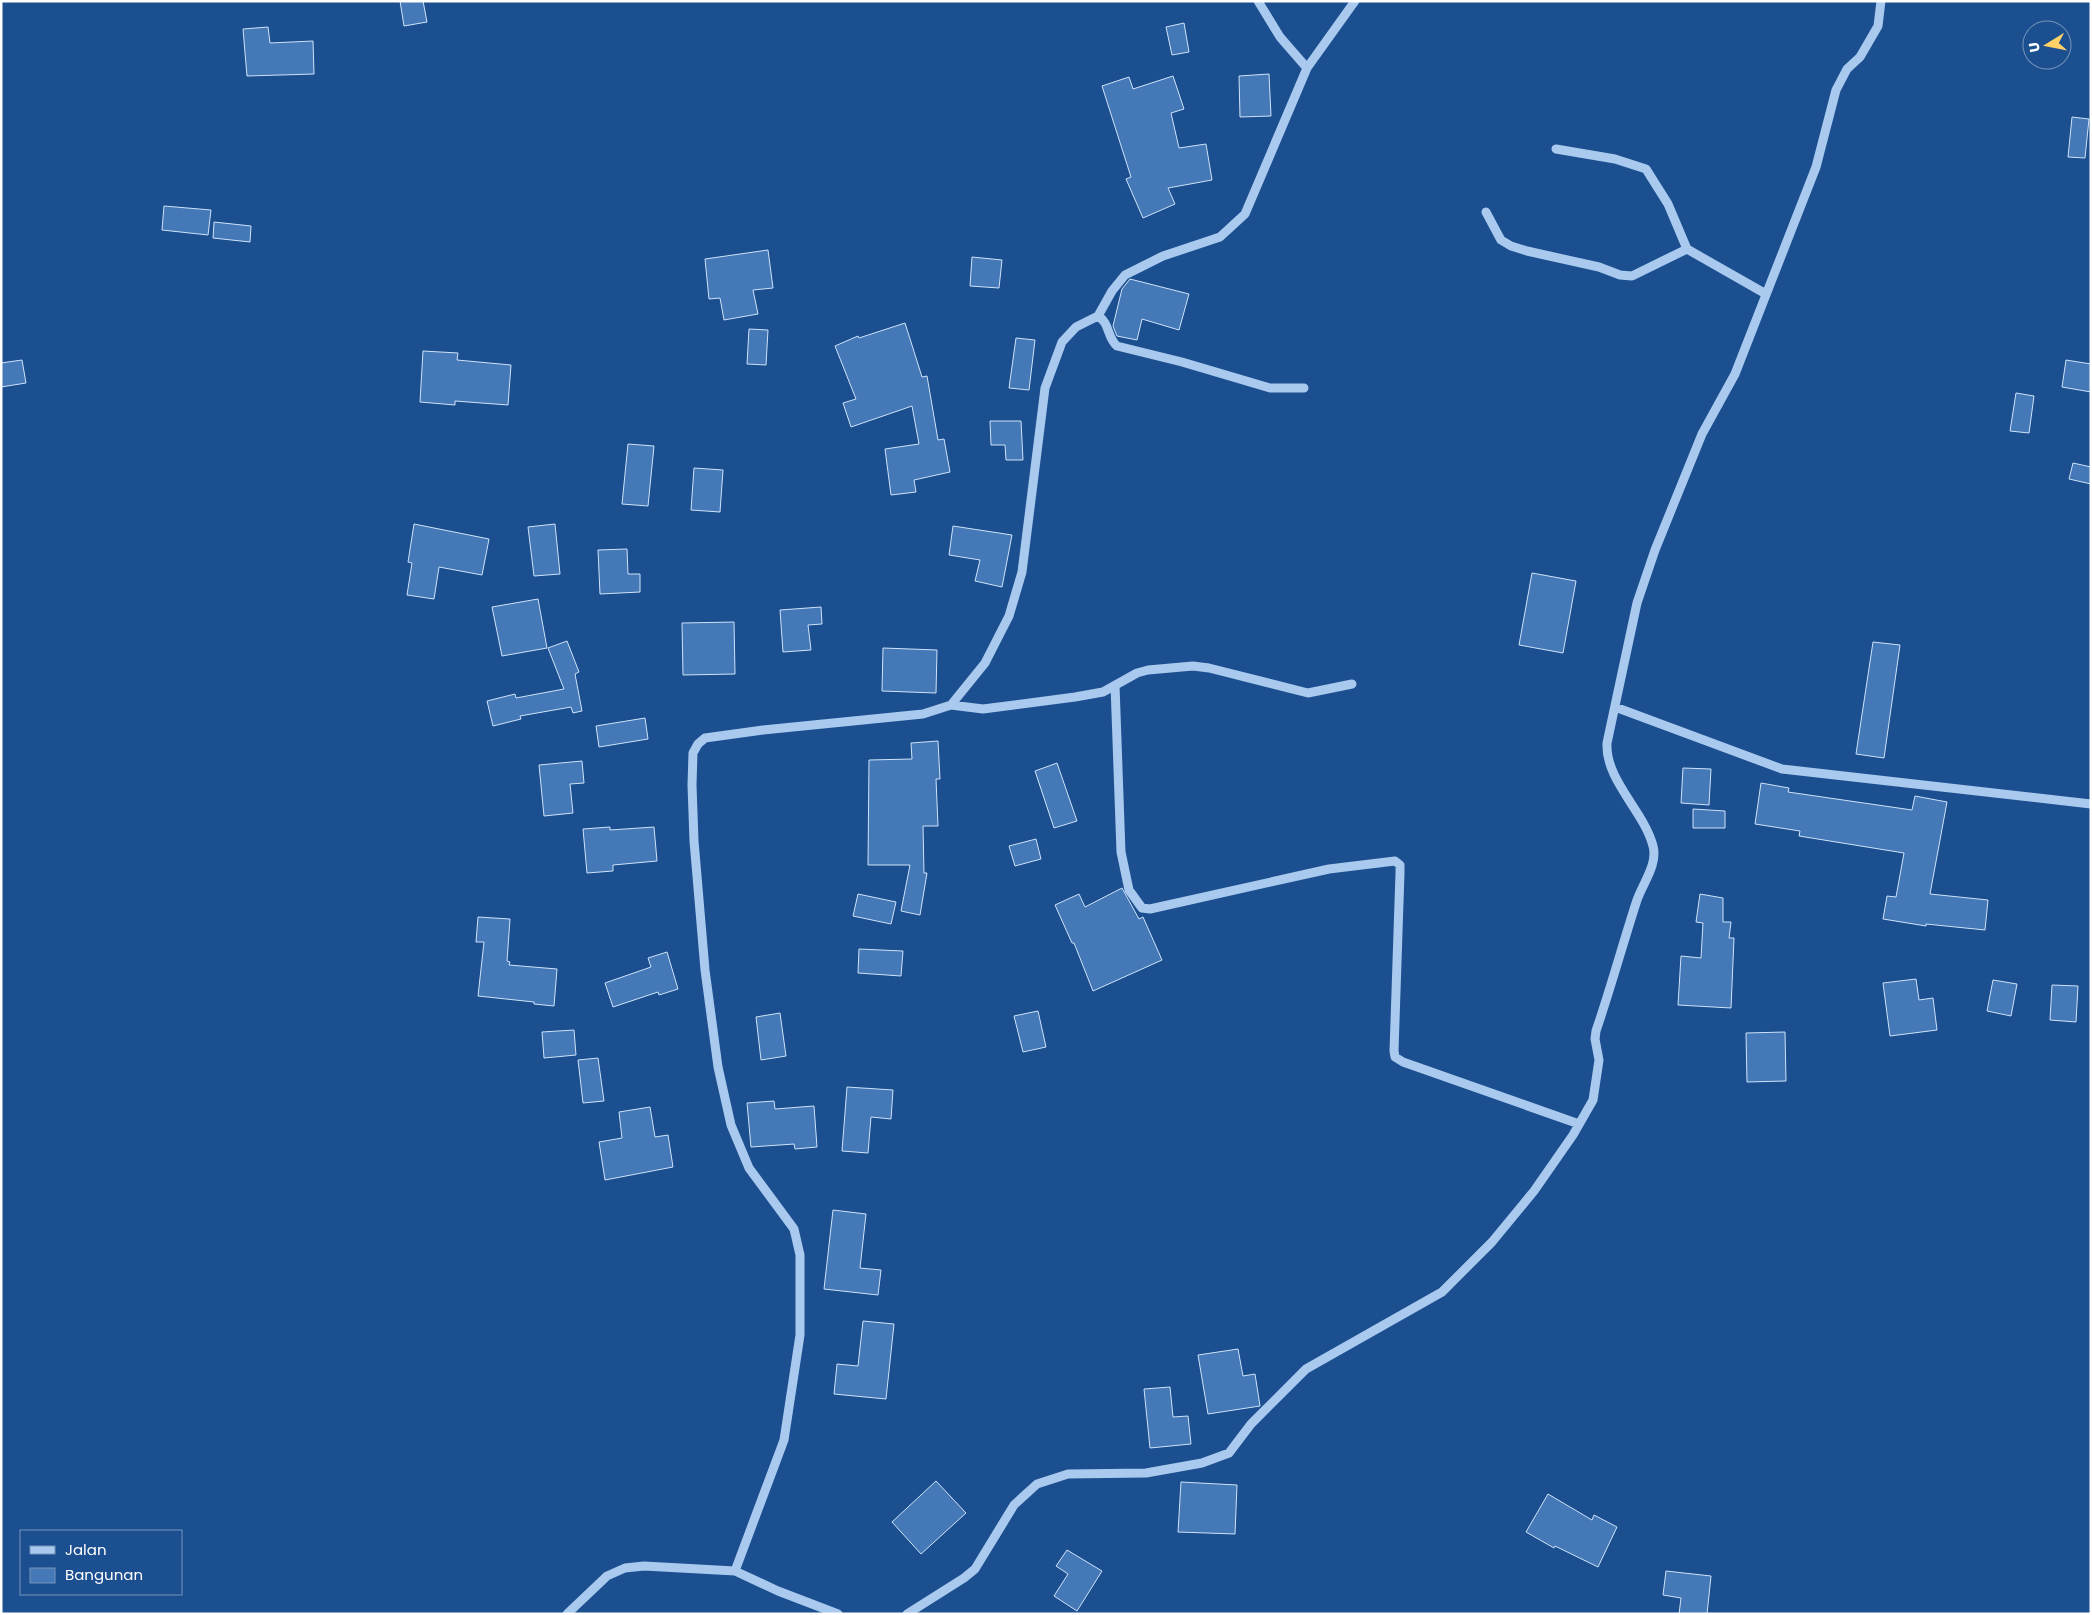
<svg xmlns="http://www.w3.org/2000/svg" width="2092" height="1615" font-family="Poppins,sans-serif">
  <rect width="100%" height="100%" fill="#1b4f8f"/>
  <path fill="#4478b7" stroke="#cfe3fa" d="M400,1H423L427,22L404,26Z
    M1184,23L1189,52L1172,55L1166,27Z
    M268,27L270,43L313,41L314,74L247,76L243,29Z
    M1269,74L1271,116L1240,117L1239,76Z
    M1173,76L1184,109L1171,113L1179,148L1206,144L1212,180L1168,188L1175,204L1143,218L1126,179L1131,177L1102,86L1129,77L1133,89Z
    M2072,117L2089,119L2085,158L2068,157Z
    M164,206L211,210L208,235L162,230Z
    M214,222L251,226L250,242L213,238Z
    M768,250L773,288L753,290L758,314L724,320L720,298L709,299L705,259Z
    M972,257L1002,260L999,288L970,286Z
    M1130,279L1189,294L1179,330L1142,319L1137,340L1117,336L1113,326L1122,289Z
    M905,323L922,377L927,376L938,440L944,439L950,472L914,480L916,492L891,495L885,449L919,444L912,406L851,427L843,403L856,399L835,346L858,336L859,338Z
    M749,329L768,330L766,365L747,364Z
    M1016,338L1035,340L1029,390L1009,388Z
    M423,351L458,353L457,360L511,365L508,405L455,401V405L420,402Z
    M22,360L26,383L1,387V363Z
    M2066,360L2091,364V392L2062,387Z
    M2016,393L2034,396L2029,433L2010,431Z
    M990,421H1021L1023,460H1006L1005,445H991Z
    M628,444L654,446L648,506L622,504Z
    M2073,463L2091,467V484L2069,479Z
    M694,468L723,470L720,512L691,510Z
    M414,524L489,539L482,575L439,567L434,599L407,595L412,563L408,562Z
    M555,524L560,574L534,576L528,527Z
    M953,526L1012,535L1002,587L975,581L980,560L949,555Z
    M627,549L628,574H640V592L600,594L598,550Z
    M1532,573L1576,581L1563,653L1519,645Z
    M538,599L547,648L502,656L492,607Z
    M821,607L822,624L808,625L811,650L783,652L780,610Z
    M734,622L735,674L683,675L682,623Z
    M567,641L579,672L575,674L582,711L573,713L571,707L520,716L521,719L493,726L487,701L515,694L516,698L564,689L548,648Z
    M1873,642L1900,645L1884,758L1856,754Z
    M883,648L937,650L936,693L882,691Z
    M645,718L648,739L599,747L596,726Z
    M938,741L940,779H936L938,826H923L924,873H927L920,915L901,911L910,865H868L869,760L912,759L911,743Z
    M582,761L584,783L570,784L573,813L544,816L539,765Z
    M1057,763L1077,821L1054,828L1035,771Z
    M1683,768L1711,769L1709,805L1681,803Z
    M1761,783L1789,788L1788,792L1912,810L1915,796L1947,802L1930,894L1988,900L1985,930L1926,924V926L1883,919L1887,896L1896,897L1904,853L1799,836L1800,831L1755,824Z
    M1693,809L1725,811V828H1693Z
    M610,827V830L654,827L657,861L613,865V871L587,873L583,829Z
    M1036,839L1041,859L1015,866L1009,846Z
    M1122,888L1139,919L1143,917L1162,960L1093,991L1074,943H1072L1055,905L1079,894L1085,907Z
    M858,894L896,902L891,924L853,916Z
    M1700,894L1723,898V922H1731L1729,938H1734L1731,1008L1678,1005L1681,956L1701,958L1703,923L1696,922Z
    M478,917L510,919L507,961L510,962L509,965L557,969L554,1006L534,1004V1002L478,996L484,942H476Z
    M859,949L903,951L901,976L858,973Z
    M667,952L678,989L659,995L658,992L613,1007L605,983L651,967L648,958Z
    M1916,979L1919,1000L1933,998L1937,1030L1890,1036L1883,983Z
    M1993,980L2017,984L2011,1016L1987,1011Z
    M2052,985L2078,986L2076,1022L2050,1020Z
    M1038,1011L1046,1047L1023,1052L1014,1016Z
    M780,1013L786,1056L761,1060L756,1017Z
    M574,1030L576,1055L544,1058L542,1032Z
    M1785,1032L1786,1081L1747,1082L1746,1033Z
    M598,1058L604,1101L583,1103L578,1060Z
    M847,1087L893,1090L891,1119L871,1117L868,1153L842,1151Z
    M774,1101L775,1109L814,1106L817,1147L795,1149L794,1144L751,1147L747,1103Z
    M650,1107L655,1137L668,1135L673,1167L605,1180L599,1142L622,1138L619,1112Z
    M833,1210L866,1214L860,1268L881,1270L878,1295L824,1289Z
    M863,1321L894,1324L886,1399L834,1394L837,1364L858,1366Z
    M1238,1349L1243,1376L1255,1374L1260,1406L1208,1414L1198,1355Z
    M1170,1387L1173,1417L1188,1416L1191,1444L1150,1448L1144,1389Z
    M936,1481L966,1513L921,1554L892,1522Z
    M1181,1482L1237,1485L1235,1534L1178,1532Z
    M1548,1494L1592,1520L1594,1515L1617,1527L1598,1567L1555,1546L1554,1548L1526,1532Z
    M1067,1550L1102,1571L1077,1611L1054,1596L1068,1574L1056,1566Z
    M1666,1571L1711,1576L1707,1614H1679L1681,1598L1663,1595Z"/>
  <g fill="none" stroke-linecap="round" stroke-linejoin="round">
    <path stroke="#a9c9ee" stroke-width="9" d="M1258,1L1280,37L1307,68
      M1556,149L1615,159L1646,169L1668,204L1687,249L1766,294
      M1486,212L1501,240L1511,246L1527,251L1599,267L1620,275L1632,276L1687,249
      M1098,316L1112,291L1125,275L1163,256L1220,237L1245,214L1307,68L1355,1
      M1115,685L1121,852L1129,890L1142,908L1150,909L1329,869L1395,861L1400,865V873L1394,1051L1395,1057L1403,1062L1579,1124
      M951,705L985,663L1009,616L1022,572L1045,388L1062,342L1076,327L1098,316C1110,323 1107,338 1117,346L1182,362L1270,388H1304
      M1615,707L1782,769L2091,804
      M735,1571L784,1440L800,1335V1255L794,1229L749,1168L731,1125L718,1067L705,970L694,841L692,785L693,753L698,744L705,738L763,730L923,714L951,705L983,709L1075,697L1103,692L1137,673L1148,670L1193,666L1209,668L1308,693L1352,684
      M567,1614L607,1576L625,1568L644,1566L735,1571L778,1591L838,1614
      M907,1614L964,1578L975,1569L1014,1505L1037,1484L1068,1474L1146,1473L1202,1463L1229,1453L1251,1424L1306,1369L1442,1292L1492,1242L1534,1191L1573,1135L1593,1100L1599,1060L1595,1039L1596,1031C1611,987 1623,943 1637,900C1643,883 1658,864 1653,846C1644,811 1605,780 1607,743L1637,603L1655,550L1702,434L1735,374L1816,167L1836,90L1847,69L1860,57L1878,26L1881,1"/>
  </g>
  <rect width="2092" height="1615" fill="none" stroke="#ffffff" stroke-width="5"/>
  <rect x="20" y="1530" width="162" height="65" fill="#1b4f8f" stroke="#7695bc"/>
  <rect x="30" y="1546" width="25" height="8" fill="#a9c9ee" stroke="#7695bc"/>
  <text x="65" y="1555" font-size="15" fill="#ffffff">Jalan</text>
  <rect x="30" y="1568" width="25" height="15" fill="#4478b7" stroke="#7695bc"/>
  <text x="65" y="1580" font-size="15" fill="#ffffff">Bangunan</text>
  <g transform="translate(2047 45) rotate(260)"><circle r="24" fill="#1b4f8f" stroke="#7695bc"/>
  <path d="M0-4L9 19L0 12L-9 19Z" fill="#ffd166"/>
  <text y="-8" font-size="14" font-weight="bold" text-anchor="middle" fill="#ffffff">U</text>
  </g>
</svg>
